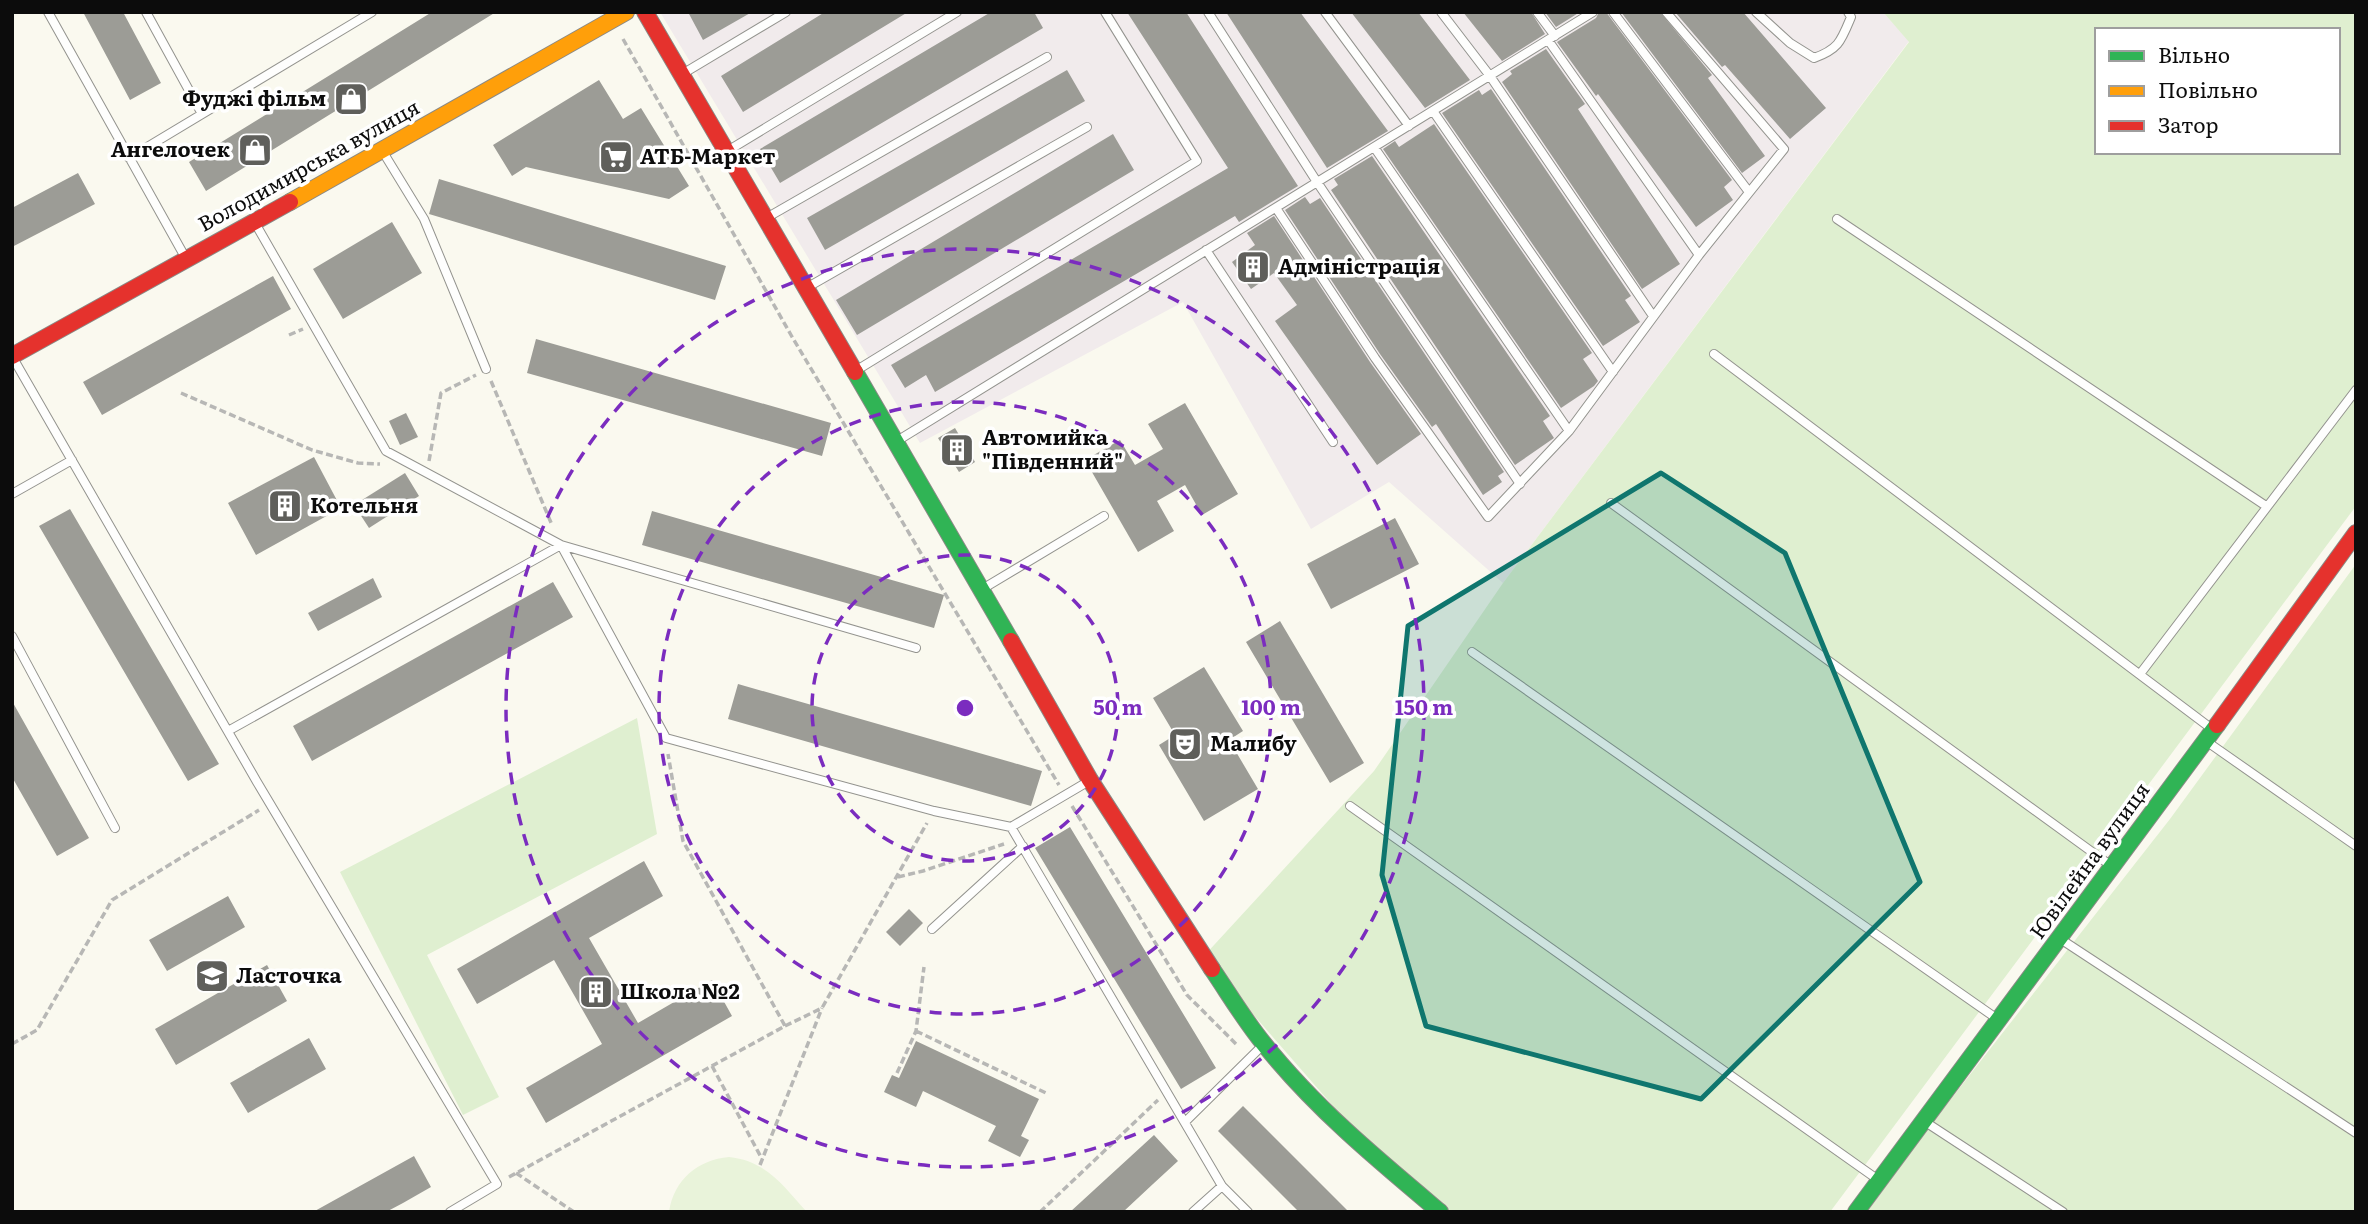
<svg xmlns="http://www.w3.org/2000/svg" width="2368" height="1224" font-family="Literata,serif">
  <rect width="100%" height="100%" fill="#faf9ef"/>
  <path fill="#f1ebec" d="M660,12H1883L1909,41L1503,583L1389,482L1311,529L1183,302L920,443Z"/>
  <path fill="#dfefd0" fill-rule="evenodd" d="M1883,12H2356V506L1830,1212H1440L1388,1169L1203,957L1374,771L1503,583L1909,42ZM2097,30H2338V152H2097Z
    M2356,564V1212H1867L1929,1127L2170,819Z
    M637,718L657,834L427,955L499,1097L463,1115L340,872Z"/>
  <path fill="#e9f3da" d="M729,1157C767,1161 783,1186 807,1212H669C674,1179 698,1160 729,1157Z"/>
  <path fill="#9c9c96" d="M83,12H123L161,83L130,100Z
    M432,12H496L206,191L189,162Z
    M688,12H752L703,40Z
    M825,12H908L743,112L721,76Z
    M991,12H1034L1043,28L780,183L760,149Z
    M1127,12H1186L1298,186L1239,222L1235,216L935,392L926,375L905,388L891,365L1228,168Z
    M1226,12H1300L1388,131L1327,168Z
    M1351,12H1418L1470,80L1425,108Z
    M1463,12H1531L1545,34L1502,61Z
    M1545,12H1580L1556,27Z
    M1599,12H1606L1732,180L1724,187L1733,200L1696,227L1598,94L1596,96L1557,42L1596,18Z
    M1621,12H1660L1712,75L1708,78L1765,156L1742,173Z
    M1675,12H1743L1826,108L1790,139L1725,65L1722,67Z
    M1546,49L1585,104L1578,109L1680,264L1642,289L1502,82L1512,74L1510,71Z
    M1067,70L1085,101L825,250L807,218Z
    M599,80L623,119L641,108L689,186L669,199L526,167L512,176L493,145Z
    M1491,89L1631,296L1625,300L1640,322L1603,346L1442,113L1479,90L1482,95Z
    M1434,124L1592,353L1583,359L1598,381L1594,386L1561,408L1383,149L1395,141L1399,147Z
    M1113,134L1134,170L857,335L836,300Z
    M1372,156L1550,416L1543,421L1554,438L1515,465L1331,190L1338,185L1334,179Z
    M78,173L95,204L12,247V208Z
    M439,179L726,266L715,300L429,214Z
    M1305,197L1310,204L1320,198L1504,472L1498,476L1502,482L1483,495L1436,424L1432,427L1380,354L1285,210Z
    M1274,216L1370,362L1421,434L1377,465L1275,321L1297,305L1274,273L1251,289L1232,262L1255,245L1247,233Z
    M392,222L422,273L343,319L313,269Z
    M273,276L291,309L102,415L83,382Z
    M536,339L831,423L822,456L527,373Z
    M1185,403L1238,494L1202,515L1185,485L1157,501L1174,531L1138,552L1085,460L1120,440L1135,465L1163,449L1148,424Z
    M406,413L418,437L400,445L389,421Z
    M955,428L975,462L959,472L938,438Z
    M314,457L341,508L256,555L228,503Z
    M405,473L419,496L369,528L354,505Z
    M70,509L219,764L188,781L39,526Z
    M652,511L944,595L934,628L642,545Z
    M1395,518L1419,564L1331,609L1307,564Z
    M373,578L382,597L318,631L308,613Z
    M553,582L573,617L312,761L293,726Z
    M1280,621L1364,763L1330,783L1246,642Z
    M1204,667L1243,731L1229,740L1258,789L1204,821L1159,745L1175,735L1153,698Z
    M738,684L1042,771L1031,806L728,719Z
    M12,701L89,838L57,856L12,777Z
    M1070,827L1216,1068L1181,1089L1035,848Z
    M644,861L663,896L589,938L638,1023L712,980L732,1016L546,1123L526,1088L602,1044L554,960L477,1004L457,969Z
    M228,896L245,927L167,971L149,940Z
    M909,909L923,923L900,946L886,932Z
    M267,965L287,1001L176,1065L155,1029Z
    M309,1038L326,1069L248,1113L230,1083Z
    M916,1041L1039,1099L1021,1136L1029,1140L1020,1157L988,1141L996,1126L923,1091L916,1107L884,1092L892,1075L899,1078Z
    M1243,1106L1349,1212H1299L1218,1131Z
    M1154,1135L1178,1161L1153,1184L1123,1212H1070Z
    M414,1156L431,1187L403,1203L386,1212H313Z"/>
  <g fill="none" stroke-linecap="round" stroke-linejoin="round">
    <g stroke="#93938e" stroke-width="10">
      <path id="lane" d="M48,12L185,257
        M146,12L202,114
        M1208,12L1317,182L1520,484
        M1325,12L1409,126
        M1441,12L1490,76L1653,316
        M1537,12L1555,36
        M1613,12L1749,192
        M1756,12L1790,43L1814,58C1839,49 1841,41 1851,17L1848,12
        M1548,40L1699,255
        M684,73L786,12
        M1433,111L1613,372
        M1374,147L1569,431
        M729,150L957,12
        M383,152L424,219L486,369
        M129,158L372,12
        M1276,208L1375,358L1488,517L1569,431L1699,255L1784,149L1666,12
        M768,217L1047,57
        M1837,219L2266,506
        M255,223L386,451L561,545L666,738L934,811L1011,827L1089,781
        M1206,250L1333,442
        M808,287L1087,127
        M1714,354L2212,729
        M13,358L257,782L497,1184L450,1212
        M857,370L1197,161L1105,12
        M897,441L1593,12
        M12,494L72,460
        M1611,503L2110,865
        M984,588L1104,516
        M12,636L115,828
        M1472,652L1996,1018
        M2140,674L2356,390
        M228,731L561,545L916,648
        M2206,741L2356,846
        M1350,806L1877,1179
        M1011,827L1222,1186L1193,1212
        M932,929L1023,846
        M2062,940L2356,1133
        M1185,1122L1262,1046
        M1927,1123L2063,1212
        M1222,1186L1248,1212"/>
    </g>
    <g stroke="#8a8985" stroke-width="18">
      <path id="fast" d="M855,372L1011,641
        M1212,969C1229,994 1245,1021 1264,1044C1315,1108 1378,1160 1440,1212
        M1856,1212L2217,725"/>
    </g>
    <g stroke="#8a8985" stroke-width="18">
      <path id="slow" d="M290,202L626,12"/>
    </g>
    <g stroke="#8a8985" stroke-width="18">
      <path id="jam" d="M645,12L855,372
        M12,356L290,202
        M1011,641L1090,780L1212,969
        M2217,725L2356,533"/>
    </g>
    <path stroke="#b7b7b5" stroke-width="3.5" stroke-dasharray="7 3.5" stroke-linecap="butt" d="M623,39L791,335L1059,785
      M289,335L303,329
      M491,381L552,525
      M181,393L312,450L358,463L380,464
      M429,461L441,393L476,375
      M1072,806L1187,995L1238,1046
      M898,877L923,871L1004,844
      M785,1026L822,1008L927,823
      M916,1031L1046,1093
      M12,1044L37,1030L112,900L259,810
      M712,1066L762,1159
      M897,1073L916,1031L924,967
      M760,1165L822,1008
      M516,1173L574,1212
      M509,1177L785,1026L683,841L668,754
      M1040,1212L1158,1100"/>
    <use href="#lane" stroke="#fefefd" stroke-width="8"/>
    <use href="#fast" stroke="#30b455" stroke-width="16"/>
    <use href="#slow" stroke="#ff9f0a" stroke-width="16"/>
    <use href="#jam" stroke="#e5322d" stroke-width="16"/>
  </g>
  <path fill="#0f766e" fill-opacity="0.2" stroke="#0f766e" stroke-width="5" stroke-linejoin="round" d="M1661,473L1785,553L1920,882L1701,1099L1426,1026L1382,875L1408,626Z"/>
  <g fill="none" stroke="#7b2cbf" stroke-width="3.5" stroke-dasharray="12 9">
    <circle cx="965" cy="708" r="153"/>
    <circle cx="965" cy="708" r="306"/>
    <circle cx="965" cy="708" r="459"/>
  </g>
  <defs>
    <g id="shop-square" transform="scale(1.75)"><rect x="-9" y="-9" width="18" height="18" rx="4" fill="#5f5f5b" stroke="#fff"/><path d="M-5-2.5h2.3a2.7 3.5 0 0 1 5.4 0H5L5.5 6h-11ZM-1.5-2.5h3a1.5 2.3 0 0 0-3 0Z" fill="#fff"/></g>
    <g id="supermarket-square" transform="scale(1.75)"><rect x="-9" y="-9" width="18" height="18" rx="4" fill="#5f5f5b" stroke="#fff"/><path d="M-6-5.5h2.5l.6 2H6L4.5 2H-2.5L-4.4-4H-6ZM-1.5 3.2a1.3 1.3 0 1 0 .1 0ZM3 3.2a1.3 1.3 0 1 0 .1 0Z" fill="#fff"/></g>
    <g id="building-square" transform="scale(1.75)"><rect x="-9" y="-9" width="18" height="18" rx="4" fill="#5f5f5b" stroke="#fff"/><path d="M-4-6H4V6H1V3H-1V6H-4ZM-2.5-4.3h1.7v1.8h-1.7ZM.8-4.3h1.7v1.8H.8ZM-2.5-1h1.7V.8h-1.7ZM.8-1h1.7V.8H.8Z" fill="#fff"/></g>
    <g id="theatre-square" transform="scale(1.75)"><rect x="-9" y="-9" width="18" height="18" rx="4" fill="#5f5f5b" stroke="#fff"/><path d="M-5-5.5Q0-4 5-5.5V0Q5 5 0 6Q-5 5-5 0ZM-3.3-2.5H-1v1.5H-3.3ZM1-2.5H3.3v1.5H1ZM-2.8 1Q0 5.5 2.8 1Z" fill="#fff"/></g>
    <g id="school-square" transform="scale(1.75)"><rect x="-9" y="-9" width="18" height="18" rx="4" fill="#5f5f5b" stroke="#fff"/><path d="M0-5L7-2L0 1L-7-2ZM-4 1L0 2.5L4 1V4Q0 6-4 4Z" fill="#fff"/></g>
  </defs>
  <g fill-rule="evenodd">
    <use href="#shop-square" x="351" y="99"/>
    <use href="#shop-square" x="255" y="150"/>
    <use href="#supermarket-square" x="616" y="157"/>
    <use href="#building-square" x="1253" y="267"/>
    <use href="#building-square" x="957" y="450"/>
    <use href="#building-square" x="285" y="506"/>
    <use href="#theatre-square" x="1185" y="744"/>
    <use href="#school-square" x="212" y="976"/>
    <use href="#building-square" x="596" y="992"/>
  </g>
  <g text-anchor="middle" stroke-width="7" stroke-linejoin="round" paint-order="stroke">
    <g font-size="21" font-weight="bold" fill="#0c0c0c" stroke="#fff" text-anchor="start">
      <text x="326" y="106" text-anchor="end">Фуджі фільм</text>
      <text x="230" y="157" text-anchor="end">Ангелочек</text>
      <text x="640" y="164">АТБ-Маркет</text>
      <text x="1278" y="274">Адміністрація</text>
      <text x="982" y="445">Автомийка<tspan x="982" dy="24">"Південний"</tspan></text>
      <text x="310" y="513">Котельня</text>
      <text x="1210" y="751">Малибу</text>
      <text x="236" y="983">Ласточка</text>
      <text x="620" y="999">Школа №2</text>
    </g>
    <g font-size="21" fill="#0c0c0c" stroke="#fff">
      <text transform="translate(309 166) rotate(-29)" y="7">Володимирська вулиця</text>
      <text transform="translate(2090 861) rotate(-54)" y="7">Ювілейна вулиця</text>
    </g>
  </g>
  <circle cx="965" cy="708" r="10" fill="#7b2cbf" stroke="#fff" stroke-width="3.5"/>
  <g font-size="21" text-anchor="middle" font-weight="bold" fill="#7b2cbf" stroke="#fff" stroke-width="7" stroke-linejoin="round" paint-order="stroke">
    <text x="1118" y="715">50 m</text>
    <text x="1271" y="715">100 m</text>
    <text x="1424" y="715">150 m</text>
  </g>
  <rect width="2368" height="1224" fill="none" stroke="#0c0c0c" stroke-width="28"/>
  <rect x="2095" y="28" width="245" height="126" fill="#ffffff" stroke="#9e9e9e" stroke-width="2"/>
  <rect x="2109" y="51" width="35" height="10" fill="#30b455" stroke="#9e9e9e" stroke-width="2"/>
  <text x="2158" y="63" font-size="21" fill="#0c0c0c">Вільно</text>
  <rect x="2109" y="86" width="35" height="10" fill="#ff9f0a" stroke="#9e9e9e" stroke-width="2"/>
  <text x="2158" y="98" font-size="21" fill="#0c0c0c">Повільно</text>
  <rect x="2109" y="121" width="35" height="10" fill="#e5322d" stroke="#9e9e9e" stroke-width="2"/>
  <text x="2158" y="133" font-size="21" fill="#0c0c0c">Затор</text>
</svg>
